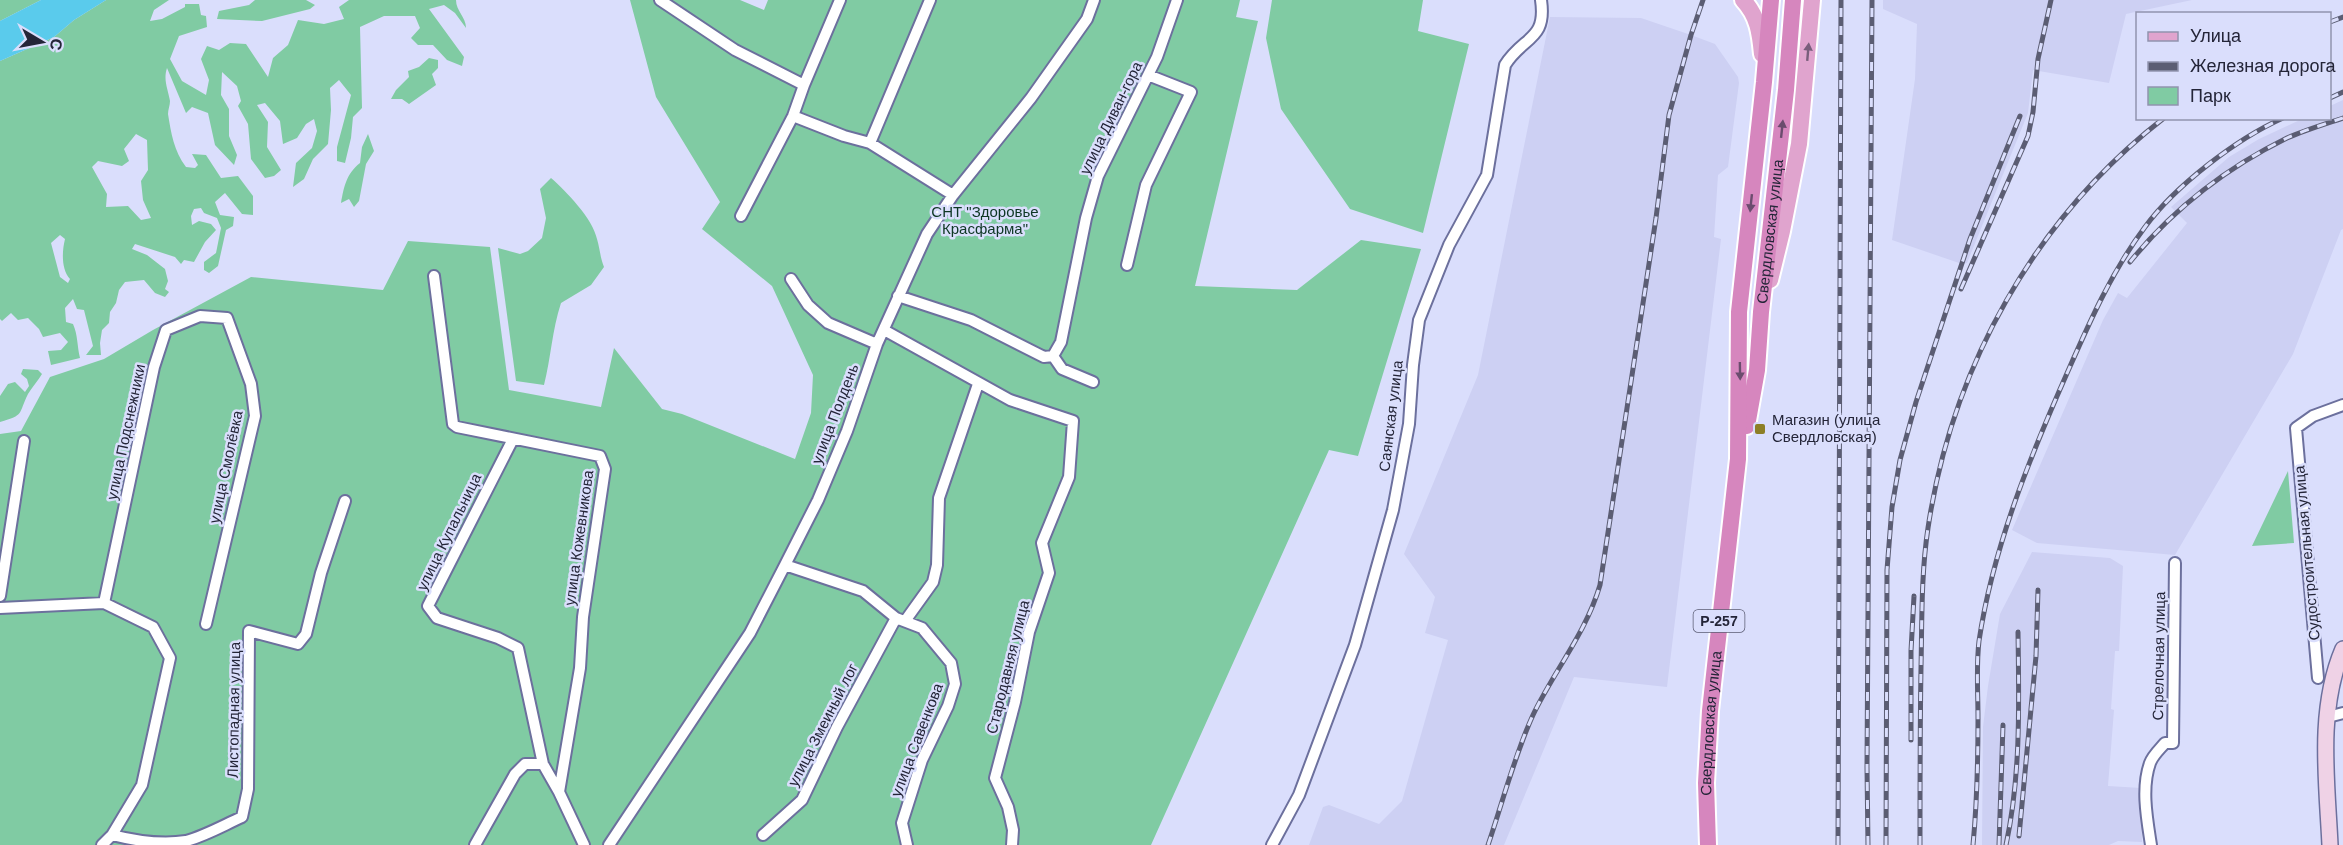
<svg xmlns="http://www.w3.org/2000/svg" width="2343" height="845" font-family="Arial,sans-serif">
  <rect width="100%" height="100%" fill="#dadefc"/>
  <path fill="#cdd0f3" d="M1883,0H2192L2126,14L2109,83L2033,70L2028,113L1967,263L1962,264L1892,240L1915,79L1917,24L1883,9Z
    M1550,17L1641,18L1691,35L1715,44L1738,77L1739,83L1728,167L1718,175L1714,237L1721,239L1667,687L1574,677L1504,845H1309L1323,807L1329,805L1379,824L1402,801L1448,640L1425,633L1435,597L1404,554L1478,375Z
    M2343,100V229L2341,230L2293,354L2175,555L2037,543L2012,530L2103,320L2118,293L2127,298L2187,223L2171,207L2229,157L2259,139L2302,119L2330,118V106Z
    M2032,552L2110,558L2123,566L2119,651H2115L2111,709L2114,710L2108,786L2141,788L2142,842L2118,841L2109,845H1982L1983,727L1988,686L2000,614Z"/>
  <path fill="#80cba3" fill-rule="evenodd" d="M0,0H41L0,21Z
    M106,0H169L154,10L150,21L162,19L185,7V4H199L201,15L206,16L207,27L179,36L170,59L182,81L206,95L209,80L201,59L207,46L219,50L230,43L246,44L268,77L273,58L288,45L298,20L324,24L344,19L339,7L349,0H456C456,11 466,17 466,28L455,13L444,5L429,9L464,57L462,66L447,60L433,45H418L411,38L420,28L415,16H384L360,27L362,108L353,117L351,138L345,163L337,161V147L351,95L339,80L330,88L331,110L328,144L313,159L304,179L293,187L296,163L312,148L317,131L314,119L306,124L297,138L283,144L280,121L265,103L257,105L268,122L267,147L281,170L274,176L265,178L251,159L248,124L238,106L241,101L237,86L222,72L221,95L229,109V136L237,155L234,165L215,145L208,113L192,107L186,113L167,68C163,80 168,89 170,101C170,105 168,110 168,114C171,133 174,151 186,167L195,168L198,165L192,154L206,155L221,178L238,176L253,196V215L242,214L225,193L215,202L220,215L234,217L233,226L226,230L218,266L209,273L204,270V262L216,253L221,228L217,218L204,213L201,208L194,209L191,216L192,225L199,221L211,224L216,230L205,242L194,262L184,260L181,264L175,257L135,244L132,249L147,255L165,269L168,281L165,289L169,292L165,297L155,293L144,280L125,282L119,290L116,303L110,312L109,323L102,330L100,343L101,355H86L93,346L84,310L77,309L73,299L65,308L66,322L73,324C78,335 77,346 80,358L51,365L48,351L61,350L68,342L60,333L43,337L39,329L28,318L18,320L11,313L2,321L0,319V61L54,37L74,20ZM136,134L147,140L148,170L141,181L143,200L151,218L141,220L128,206L106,207L107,194L92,167L98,161L122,166L129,161L124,149ZM60,235L65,239C62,251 61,269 70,279L68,283L60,277L51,243Z
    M255,0H306L315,5L310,9L262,21L217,19L219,11L249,5Z
    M630,0H740L764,10L768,0H1240L1236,17L1258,21L1195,286L1297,290L1361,240L1421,249L1358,456L1329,450L1151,845H0V434L21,431L50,377L104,359L153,330L251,277L383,290L408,241L490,247L509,390L601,407L614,348L662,409L682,414L795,459L811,413L813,375L772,286L702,229L720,202L656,97Z
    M1272,0H1423L1418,31L1469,44L1423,233L1350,209L1281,109L1266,38Z
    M429,58L438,60V68L432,74L436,85L409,104L402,99H391L396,90L409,77L408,71L419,67Z
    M368,134L374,151L366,164L359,201L354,207L349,199L341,203C344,187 346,174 360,163L362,147Z
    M551,178C566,191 593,219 597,239C600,249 600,257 604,267L591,285L561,303C552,330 551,358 544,385L516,381L498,248L520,254L528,251L542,238L546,218L540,189Z
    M23,369L38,370L42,374C38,381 32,387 28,394C18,414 25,415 0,422V396L8,384L15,382L25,392L29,386L27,379L21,374Z
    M2288,471L2294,543L2252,546Z"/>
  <path fill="#5acbec" d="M41,0H106L74,20L54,37L0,61V21Z"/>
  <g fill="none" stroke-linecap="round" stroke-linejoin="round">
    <g stroke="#6c709d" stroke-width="14">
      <path id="minor" d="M660,0L735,50L804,85
        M793,116L844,136L870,143L953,195
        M870,143L930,0
        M741,216L793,116L804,85L840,0
        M1127,265L1146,185L1191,92L1148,75
        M434,276L453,424L457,427L600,456L605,469L583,617L580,668L559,792L584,845
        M791,279L808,305L828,323L877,344
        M898,296L971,320L1044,357L1053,356L1062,369L1093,382
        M884,330L1010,400L1073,421L1069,477L1042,543L1049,573L1029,632L1015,702L995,778L1008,807L1013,830L1012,845
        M1053,356L1061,342L1086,218L1098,176L1157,57L1177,0
        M513,439L428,606L437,618L498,638L518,648L543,764L559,792
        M785,565L863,591L896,618L922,628L951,663L955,684L948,706L922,760L902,823L907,845
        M0,596L24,441
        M104,603L154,367L166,330L200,316L227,318L251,384L255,416L206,624
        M0,608L104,603L153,627L170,658L142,785L112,835L102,845
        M905,621L933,582L937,565L939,498L978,384
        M2318,678L2296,428L2313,416L2343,405
        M2328,717L2343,713
        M112,835C136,841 161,845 186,841C205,836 224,825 242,817L248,789L249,631L298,644L306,634L321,573L345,501
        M763,835L802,800L837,727L896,618
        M475,845L515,774L525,764H543
        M609,845L750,633L785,565L818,500L847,431L877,344L927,234L953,195L1031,98L1087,19L1094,0
        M1272,845L1299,795L1355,645L1393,510L1409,424L1413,365L1419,320L1449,245L1487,175L1505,65C1523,36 1547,41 1541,0
        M2151,845C2147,819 2141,788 2150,763C2153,755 2160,749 2165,743H2173L2175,563"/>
    </g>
    <g stroke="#6c709d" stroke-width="18">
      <path id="secondary" d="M2330,845C2327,781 2317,710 2343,649"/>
    </g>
    <g stroke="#fff" stroke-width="20">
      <path id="primary" d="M1743,0C1758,16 1760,33 1762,54
        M1770,280L1782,231L1799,144L1812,0"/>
    </g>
    <g stroke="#fff" stroke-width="20">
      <g id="trunk">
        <path id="s1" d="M1747,426L1757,370L1761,312L1786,90L1793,0"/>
        <path id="s2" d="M1708,845L1706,783L1710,711L1738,459L1739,312L1764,82L1771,0"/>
      </g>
    </g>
    <use href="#minor" stroke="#fff" stroke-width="10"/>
    <use href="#secondary" stroke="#efd2e6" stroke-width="15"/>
    <use href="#primary" stroke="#e0a4ce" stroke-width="16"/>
    <use href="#trunk" stroke="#d686be" stroke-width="16"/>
    <g stroke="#5b5d73" stroke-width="5">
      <path id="rail" d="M2330,22L2343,17
        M2330,98L2343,92
        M2130,262C2173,209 2226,168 2287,138C2305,130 2325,124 2343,118
        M1961,289L2028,136L2033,112L2038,59L2051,0
        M1911,740V651L1914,596
        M2019,836L2036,656L2038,590
        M1488,845C1502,804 1515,754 1533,715C1554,671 1586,633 1600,585L1656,218L1669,115L1691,35L1703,0
        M1838,845L1841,0
        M1868,845L1867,767L1872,0
        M1886,845L1887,570L1892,507L1900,460L1916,402L1970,239L2020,116
        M1920,845C1920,786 1920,727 1921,668C1922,622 1921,574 1928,528C1952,367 2035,218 2164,118
        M1973,845C1977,803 1978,761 1978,718C1978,693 1976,666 1979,641C1993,547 2030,457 2068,371C2090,321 2112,271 2145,227C2175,186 2236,139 2283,118
        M1999,845L2003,725
        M2006,845C2021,775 2019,703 2018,632"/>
    </g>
    <use href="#rail" stroke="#dadefc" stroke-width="3" stroke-dasharray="9" stroke-linecap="butt"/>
  </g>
  <defs><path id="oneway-solid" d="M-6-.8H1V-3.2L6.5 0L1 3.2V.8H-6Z" transform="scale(1.5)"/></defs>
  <use fill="#795e7c" href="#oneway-solid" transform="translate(1808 52) rotate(-85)"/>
  <g fill="#6b4c6e">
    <use href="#oneway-solid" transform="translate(1782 129) rotate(-84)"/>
    <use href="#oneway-solid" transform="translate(1751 203) rotate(96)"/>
    <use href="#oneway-solid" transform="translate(1740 371) rotate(89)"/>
  </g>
  <rect fill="#8d7f26" stroke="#dadefc" stroke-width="2" x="1754" y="423" width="12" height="12" rx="3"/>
  <g text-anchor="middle" stroke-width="5" stroke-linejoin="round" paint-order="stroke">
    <rect fill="#dadefc" stroke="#5b5c73" stroke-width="1.5" x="1693.5" y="610" width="51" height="22" rx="4.5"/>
    <g font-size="14" font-weight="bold" fill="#242538">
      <text x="1719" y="626">Р-257</text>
    </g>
    <g font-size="15" fill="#242538" stroke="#dadefc">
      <text transform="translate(1111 118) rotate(-64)" y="5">улица Диван-гора</text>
      <text dy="5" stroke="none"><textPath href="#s1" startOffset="196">Свердловская улица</textPath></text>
      <text transform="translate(835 414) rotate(-69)" y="5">улица Полдень</text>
      <text transform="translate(1391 416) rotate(-83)" y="5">Саянская улица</text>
      <text transform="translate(126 432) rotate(-78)" y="5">улица Подснежники</text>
      <text transform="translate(226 467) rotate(-78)" y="5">улица Смолёвка</text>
      <text transform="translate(449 532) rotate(-64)" y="5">улица Купальница</text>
      <text transform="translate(579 538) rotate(-82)" y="5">улица Кожевникова</text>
      <text transform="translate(2307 553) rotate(-95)" y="5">Судостроительная улица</text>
      <text transform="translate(2159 656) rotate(-89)" y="5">Стрелочная улица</text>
      <text transform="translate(1008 667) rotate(-76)" y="5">Стародавняя улица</text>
      <text transform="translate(234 710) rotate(-89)" y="5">Листопадная улица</text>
      <text dy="5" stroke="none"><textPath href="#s2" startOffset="122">Свердловская улица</textPath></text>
      <text transform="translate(823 725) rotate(-63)" y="5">улица Змеиный лог</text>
      <text transform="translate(917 740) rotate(-69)" y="5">улица Савенкова</text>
    </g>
    <g font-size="15" fill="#0e3724" stroke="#dadefc">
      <text x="985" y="217">СНТ "Здоровье<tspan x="985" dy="17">Красфарма"</tspan></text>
    </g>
    <g font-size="15" fill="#242538" stroke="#dadefc" text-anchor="start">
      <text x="1772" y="425">Магазин (улица<tspan x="1772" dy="17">Свердловская)</tspan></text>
    </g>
  </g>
  <rect x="2136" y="12" width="195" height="108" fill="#dadefc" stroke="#9194ae" stroke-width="1.5"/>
  <rect x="2148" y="32" width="30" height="9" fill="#e0a4ce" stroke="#9194ae" stroke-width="1.5"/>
  <text x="2190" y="42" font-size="18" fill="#242538">Улица</text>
  <rect x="2148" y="62" width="30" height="9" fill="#5b5d73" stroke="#9194ae" stroke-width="1.5"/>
  <text x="2190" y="72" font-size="18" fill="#242538">Железная дорога</text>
  <rect x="2148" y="87" width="30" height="18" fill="#80cba3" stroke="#9194ae" stroke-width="1.5"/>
  <text x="2190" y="102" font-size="18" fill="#242538">Парк</text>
  <g transform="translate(42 42) rotate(100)" stroke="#dadefc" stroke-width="4.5" paint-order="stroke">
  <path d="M0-4.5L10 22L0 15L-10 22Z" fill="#242538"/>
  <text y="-9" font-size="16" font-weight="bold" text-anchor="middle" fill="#242538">С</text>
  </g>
</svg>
